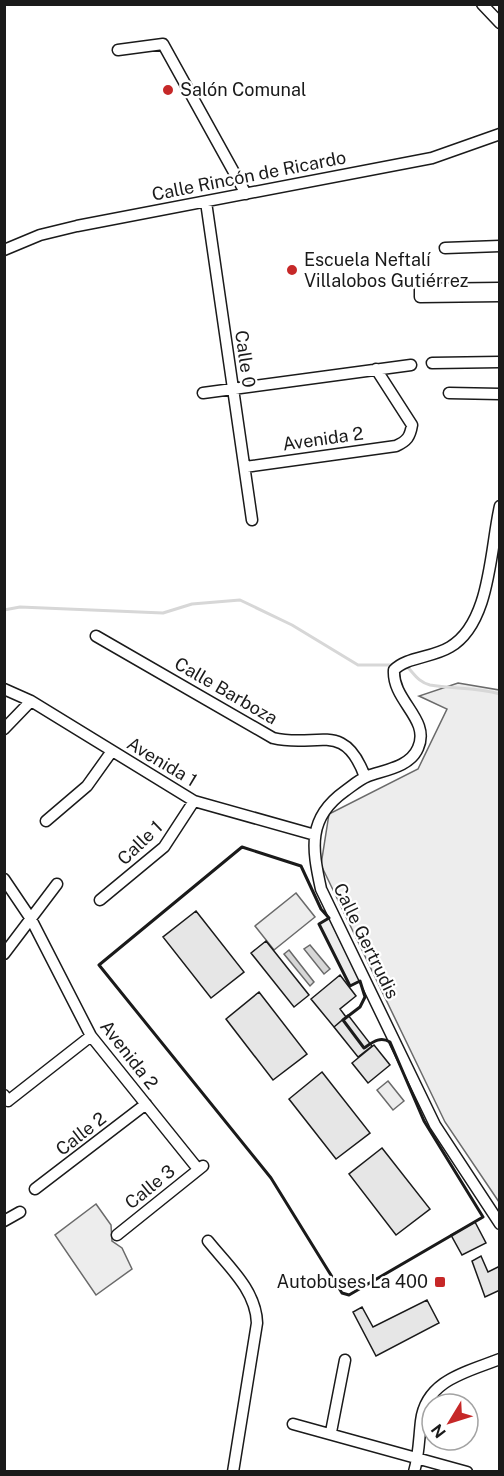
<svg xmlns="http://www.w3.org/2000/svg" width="504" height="1476" font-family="'Public Sans',sans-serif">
  <rect width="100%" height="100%" fill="#fff"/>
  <path fill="#ededed" stroke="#6a6a6a" stroke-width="1.5" d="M458,683L499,690V1202L445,1122L321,865L329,814L418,769L447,709L419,696Z
    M296,893L315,917L274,950L255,926Z
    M329,918L360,981L350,986L319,924Z
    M388,1081L404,1101L393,1110L377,1090Z
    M96,1204L111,1225L112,1241L122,1248L132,1269L96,1295L55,1235Z"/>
  <path fill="#d7d7d7" stroke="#6a6a6a" stroke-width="1.5" d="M310,945L330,969L324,974L304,949Z
    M289,950L314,982L310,986L284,954Z"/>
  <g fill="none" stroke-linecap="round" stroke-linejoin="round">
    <path stroke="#d7d7d7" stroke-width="3" d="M4,610L20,607L163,613L192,604L240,600L292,625L358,665H395
      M405,665C413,671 417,682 430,685C453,689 477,687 500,694"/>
  </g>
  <path fill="#e6e6e6" stroke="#1a1a1a" stroke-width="1.5" d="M196,911L244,972L211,998L163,937Z
    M266,941L309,995L294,1007L251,953Z
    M340,975L356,996L340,1009L346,1017L334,1027L311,999Z
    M259,992L307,1054L273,1080L226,1019Z
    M348,1015L372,1046L358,1057L334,1027Z
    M374,1045L390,1065L368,1083L352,1063Z
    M322,1072L370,1133L336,1159L289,1099Z
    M382,1148L430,1209L396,1235L349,1174Z
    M475,1222L486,1243L462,1255L451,1235Z
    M481,1256L488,1272L500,1266V1290L485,1297L472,1261Z
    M427,1300L439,1323L376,1356L353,1312L362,1307L373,1327Z"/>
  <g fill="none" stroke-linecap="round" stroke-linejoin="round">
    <g stroke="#1a1a1a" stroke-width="13">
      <path id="street" d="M482,4L500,23
        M118,50L163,44L246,194
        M206,202L252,520
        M445,248L500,246
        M4,250L40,235L77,226L432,158L500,134
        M500,288L420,289V297L500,296
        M432,363L500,362
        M203,393L411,365
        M449,393L500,394
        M245,467L396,446C407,441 410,437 412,425L376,369
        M500,506C490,549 491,623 450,647C432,658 406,657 394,670C392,701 431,719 418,748C410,767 385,770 368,776C360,779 352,786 345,791C307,818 312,848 321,889L435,1125L500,1224
        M96,636L273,738C317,749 344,719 365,777
        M4,689L31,701L194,801L315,835
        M4,729L31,701
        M46,821L87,786L112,751
        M4,879L31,919L91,1036L198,1169
        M100,900L164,847L194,801
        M4,954L57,884
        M4,1095L8,1101L91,1036
        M35,1189L146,1104
        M4,1221L20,1212
        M117,1235L203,1166
        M208,1241C228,1266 256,1290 257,1323L233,1472
        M293,1424L467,1472
        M331,1432L345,1360
        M414,1472C419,1455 419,1438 421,1421C426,1380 467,1372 500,1359"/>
    </g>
    <use href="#street" stroke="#fff" stroke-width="10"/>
    <path stroke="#1a1a1a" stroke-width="3" d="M242,847L301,866L321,909L329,918L319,924L350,986L360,981L365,997L360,1007L343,1020L364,1048C373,1042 380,1036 390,1042L424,1121L483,1217L349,1295L342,1293L271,1178L99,965Z"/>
  </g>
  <g fill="#c62828" stroke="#fff" stroke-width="2">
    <circle cx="168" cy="90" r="6"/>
    <circle cx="292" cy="270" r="6"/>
    <rect x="434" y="1276" width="12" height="12" rx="3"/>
  </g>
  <g text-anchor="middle" stroke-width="4.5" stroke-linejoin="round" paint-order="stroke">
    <g font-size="18" fill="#1a1a1a" stroke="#fff" text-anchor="start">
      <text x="180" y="96">Salón Comunal</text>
      <text x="304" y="266">Escuela Neftalí<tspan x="304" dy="21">Villalobos Gutiérrez</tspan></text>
      <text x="428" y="1288" text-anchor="end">Autobuses La 400</text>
    </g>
    <g font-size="18" fill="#1a1a1a" stroke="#fff">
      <text transform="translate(249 176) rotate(-11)" y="6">Calle Rincón de Ricardo</text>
      <text transform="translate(245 359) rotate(82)" y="6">Calle 0</text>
      <text transform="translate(323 439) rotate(-8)" y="6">Avenida 2</text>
      <text transform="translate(226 691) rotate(30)" y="6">Calle Barboza</text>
      <text transform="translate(162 762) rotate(31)" y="6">Avenida 1</text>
      <text transform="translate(140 843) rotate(-44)" y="6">Calle 1</text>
      <text transform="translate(366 941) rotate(64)" y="6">Calle Gertrudis</text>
      <text transform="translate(129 1055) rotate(52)" y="6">Avenida 2</text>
      <text transform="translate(81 1134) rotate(-38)" y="6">Calle 2</text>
      <text transform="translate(150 1187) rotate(-39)" y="6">Calle 3</text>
    </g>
  </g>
  <rect width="504" height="1476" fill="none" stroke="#1a1a1a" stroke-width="12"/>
  <g transform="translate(450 1422) rotate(232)"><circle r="28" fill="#ffffff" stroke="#a3a3a3" stroke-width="1.5"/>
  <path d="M0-4.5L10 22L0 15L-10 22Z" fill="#c62828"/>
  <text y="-9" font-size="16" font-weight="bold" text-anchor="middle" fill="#1a1a1a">N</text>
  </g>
</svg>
